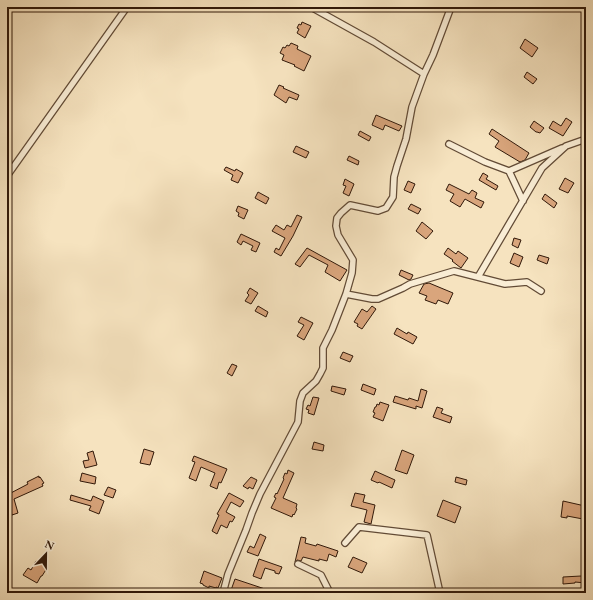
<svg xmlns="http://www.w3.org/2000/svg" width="593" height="600" font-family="'EB Garamond',serif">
  <rect width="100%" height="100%" fill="#f6e3bf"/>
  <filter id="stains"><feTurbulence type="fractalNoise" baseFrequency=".005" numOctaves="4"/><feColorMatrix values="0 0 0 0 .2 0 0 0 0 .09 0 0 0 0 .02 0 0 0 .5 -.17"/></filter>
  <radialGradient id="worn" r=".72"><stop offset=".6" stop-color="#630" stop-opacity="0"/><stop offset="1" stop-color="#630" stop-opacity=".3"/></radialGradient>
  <path fill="#d9a57c" stroke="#301809" d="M302,22L311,26L305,38L297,33L299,29L297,28L299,24L301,25Z
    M525,39L538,48L532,57L520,48Z
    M291,43L298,46L297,49L311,56L304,71L294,66L295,65L282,60L284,55L280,53L283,47L285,48L287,45L289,46Z
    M527,72L537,79L533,84L524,77Z
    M279,85L284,87L283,88L299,95L297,100L289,97L286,103L274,95Z
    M376,115L402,126L399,131L385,125L383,130L372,125Z
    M566,118L572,122L563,136L549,128L553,121L561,126Z
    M534,121L544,128L540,133L537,132H536L530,127Z
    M492,129L529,153L525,160L520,162L495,147L499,141L489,134Z
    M360,131L371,137L369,141L358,135Z
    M296,146L309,152L306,158L293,152Z
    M349,156L359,161L358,165L347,160Z
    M226,167L235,171L236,169L243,173L238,183L231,180L233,175L224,170Z
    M483,173L488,176L486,179L498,186L496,190L479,180Z
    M565,178L574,183L568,193L559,189Z
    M345,179L354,184L349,196L343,193L346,186L343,185Z
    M408,181L415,184L411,193L404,190Z
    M449,184L469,194L472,190L477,193L475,198L484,202L481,208L465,199L460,207L450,201L454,194L446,190Z
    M258,192L269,198L266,204L255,198Z
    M545,194L557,203L554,208L542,199Z
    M411,204L421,209L418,214L408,209Z
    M238,206L248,210L244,219L238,216L239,213L236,211Z
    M297,215L302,217L293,236L281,256L274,252L276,248L279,250L285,238L272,231L276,225L284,230L287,225L291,227Z
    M422,222L433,231L426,239L416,231Z
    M241,234L260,243L256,252L251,250L253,246L243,241L241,245L237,242Z
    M514,238L521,240L518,248L512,245Z
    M307,248L347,270L340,281L325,272L328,265L309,255L300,267L295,264Z
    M448,248L456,254L458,251L468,258L461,268L452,261L453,260L444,254Z
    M514,253L523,257L519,267L510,263Z
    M539,255L549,258L547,264L537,260Z
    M401,270L413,275L411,279L409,280L399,275Z
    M429,283L453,293L448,304L438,300L436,304L425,300L427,296L419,293L424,284Z
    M250,288L258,293L251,304L245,301L249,295L247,293Z
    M258,306L268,312L266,317L255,311Z
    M372,306L376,309L362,329L357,326L358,324L354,322L362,309L367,312Z
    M301,317L313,323L304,340L297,336L304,325L298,322Z
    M397,328L407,334L408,332L417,337L413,344L394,334Z
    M343,352L353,356L350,362L340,358Z
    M232,364L237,366L232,376L227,373Z
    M363,384L376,389L374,395L361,390Z
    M332,386L346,389L344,395L331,391Z
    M421,389L427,391L422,408L416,406V409L393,402L395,396L408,400L409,398L418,401Z
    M313,397L319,398L314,415L308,413L309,410L306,409L308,405L310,406Z
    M380,402L389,405L383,421L373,417L375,413L373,412L375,407H376L377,404L379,405Z
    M437,407L443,409L441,413L452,417L450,423L433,417Z
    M314,442L324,445L323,451L312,449Z
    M144,449L154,452L150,465L140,463Z
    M402,450L414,455L407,474L395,470Z
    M93,451L97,465L85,468L83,461L89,460L87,453Z
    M194,456L227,469L221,483L219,482L217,489L210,486L215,473L201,467L196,481L189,478L195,462L192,461Z
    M288,470L294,473L283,498L297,504L296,508L297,509L294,515L293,514L292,517L271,508L276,498L274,497L276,493L277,494L284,479L283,478L285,473L287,474Z
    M375,471L395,480L392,488L379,482L378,483L371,480Z
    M82,473L96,477L95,484L80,481Z
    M39,476V478L40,477L44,483L42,484L43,486L14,499L18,513L12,515L9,505L7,501V495L28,484L27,482Z
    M251,477L257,480L253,489L249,487L248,489L243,486Z
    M456,477L467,480L466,485L455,482Z
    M108,487L116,490L113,498L104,495Z
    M229,493L244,501L240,507L231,502L226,512L235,517L232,522L230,521L227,528L221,525L217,534L212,531L219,515L217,514Z
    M355,493L365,495L363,502L375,505L371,524L364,522L367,510L351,506Z
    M71,495L91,501L93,496L104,501L99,514L89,510L91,506L70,500Z
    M443,500L461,507L455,523L437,516Z
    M563,501L585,506L583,519L567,516V518L561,517Z
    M260,534L266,537L258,556L247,552L250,546L254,548Z
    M301,537L306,538L305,543L316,546L317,544L338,551L336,557L329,554L327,561L319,559V561L303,557L301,561L297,560L295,562Z
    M353,557L367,563L362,573L348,567Z
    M259,559L282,567L279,574L275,573V571L265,568L261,579L253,576Z
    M36,561L47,568L42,576H41L37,583L23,575L28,568L31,570Z
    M204,571L222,578L218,588L216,587V588L209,586V588L203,585V584L200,583Z
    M581,576L586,577V583L575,582V583L563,584V577Z
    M235,579L274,592V593H230Z"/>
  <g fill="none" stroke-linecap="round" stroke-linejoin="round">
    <g stroke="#624b36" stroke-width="8">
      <path id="minor" d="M311,7L374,42L424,74
        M449,144L485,162L509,171L523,201
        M509,171L562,148
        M7,176L127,7
        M586,237V236
        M478,277L542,168L566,146L586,139
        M346,294L372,299H378L403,288L410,284L454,271L505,284L527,282L541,291
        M345,543L359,527L427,535L440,593
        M298,564L321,575L330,593
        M223,593L228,574L246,530L252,513L260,494L298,422L300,401L303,393L316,381L320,374L323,368V348L332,330L346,294L352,273L353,260L338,235L336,226L337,218L341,213L350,205L378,211L386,208L393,197L394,177L397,166L406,139L412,107L424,74L433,55L451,7"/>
    </g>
    <use href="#minor" stroke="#f9edd5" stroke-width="5.5"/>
  </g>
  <rect width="593" height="600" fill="none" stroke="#f6e3bf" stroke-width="24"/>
  <rect x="8" y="8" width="577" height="584" fill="none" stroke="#301809" stroke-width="2"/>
  <rect x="12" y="12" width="569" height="576" fill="none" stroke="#301809"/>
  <g transform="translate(46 554) rotate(22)" stroke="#f9edd5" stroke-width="3" paint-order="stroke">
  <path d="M0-3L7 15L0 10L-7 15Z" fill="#301809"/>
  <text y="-6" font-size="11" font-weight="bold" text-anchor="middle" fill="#301809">N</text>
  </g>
  <rect width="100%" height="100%" filter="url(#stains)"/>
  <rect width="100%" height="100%" fill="url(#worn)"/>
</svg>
